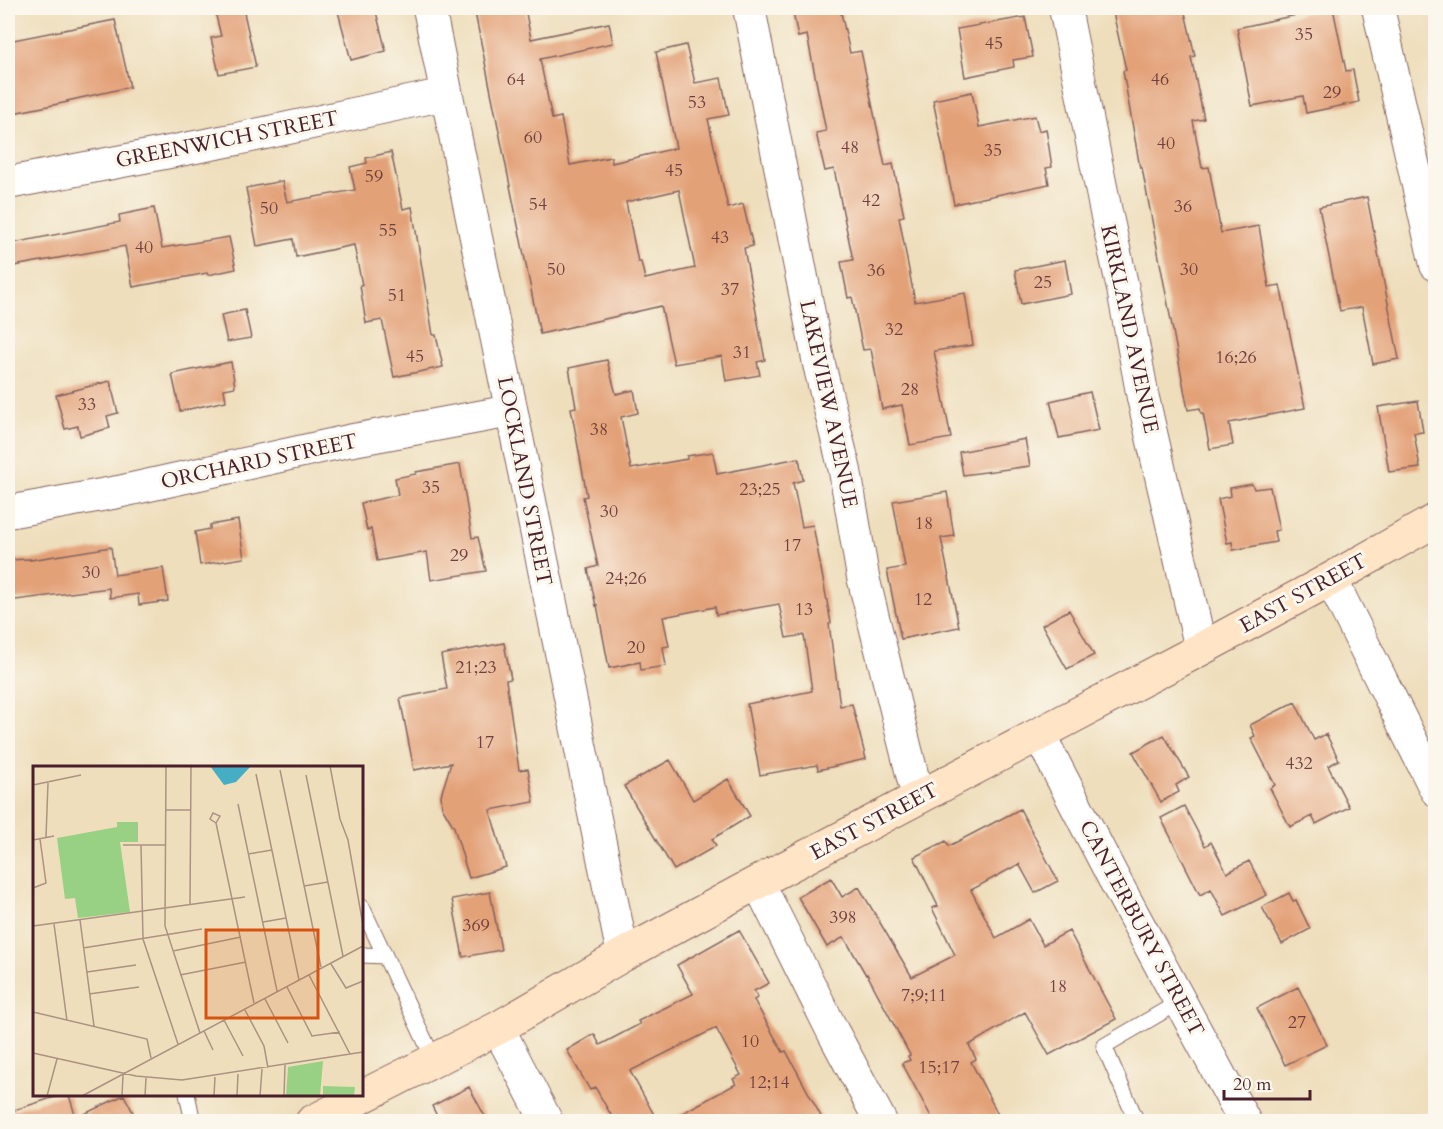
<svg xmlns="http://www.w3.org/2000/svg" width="1443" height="1129" font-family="Cardo,serif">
  <rect width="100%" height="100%" fill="#fbf7ec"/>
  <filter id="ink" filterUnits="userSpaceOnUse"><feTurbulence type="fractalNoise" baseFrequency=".0167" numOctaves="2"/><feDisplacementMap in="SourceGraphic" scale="12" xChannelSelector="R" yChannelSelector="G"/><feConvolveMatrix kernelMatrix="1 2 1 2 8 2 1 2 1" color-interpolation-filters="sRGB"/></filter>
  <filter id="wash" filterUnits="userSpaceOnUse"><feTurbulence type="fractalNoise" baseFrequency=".008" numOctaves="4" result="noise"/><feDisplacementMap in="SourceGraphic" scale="24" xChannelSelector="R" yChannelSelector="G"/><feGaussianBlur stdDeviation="1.35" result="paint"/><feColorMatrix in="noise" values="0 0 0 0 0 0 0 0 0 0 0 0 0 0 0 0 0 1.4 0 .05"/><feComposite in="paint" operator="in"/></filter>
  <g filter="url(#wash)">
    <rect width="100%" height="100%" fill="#eedebc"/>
    <g id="blocks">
      <path fill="#e3a178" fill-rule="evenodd" d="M214,8H243L256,67L219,74L211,38L221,36Z
        M337,8H375L386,51L351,60Z
        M474,8H525L531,39L609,23L613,43L540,59L552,119L561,117L570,165L611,157L612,163L676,148L656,52L686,45L695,83L721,78L729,115L708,119L728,208L743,204L753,246L744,248L765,360L757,362L760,375L726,381L722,356L674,364L661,306L540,334ZM679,190L695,268L645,279L641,262H638L626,202Z
        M792,8H840L850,53L861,51L885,166L893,164L904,216L899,217L915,302L965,293L973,345L934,351L951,438L910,445L902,405L882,409L871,349L863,350L852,297L848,298L841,262L853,260L834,169L825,171L816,133L826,131L807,35L798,37Z
        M1112,8H1184L1195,56L1191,57L1204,119L1193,121L1202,168L1209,167L1221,233L1259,226L1269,287L1280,285L1305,408L1229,423L1233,445L1210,449L1203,413H1201L1200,408L1188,410L1142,168H1140L1133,128L1123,71L1126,70Z
        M1329,8H1333L1346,71L1353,70L1359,102L1306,113L1303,96L1252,106L1237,28Z
        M1025,17L1033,57L1013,60L1014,67L965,77L957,29Z
        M115,20L130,87L67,101L68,102L8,114V41Z
        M972,92L979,127L1035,116L1039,131L1046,129L1052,167L1046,168L1049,184L954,204L933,100Z
        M391,152L403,209L412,207L433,335H436L443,367L394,377L382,320L366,323L360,285H362L354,245L296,257L293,239L257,246L246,188L282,181L287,202L355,190L350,167L367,163L366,158Z
        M1367,197L1399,359L1373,364L1362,307L1340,311L1319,207Z
        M154,208L162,248L229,237L236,269L208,275L207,273L133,287L125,246L8,267V244L120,222L119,215Z
        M1065,260L1071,294L1021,304L1015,270Z
        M245,310L251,338L227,342L221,315Z
        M607,360L616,394L634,390L638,413L621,417L631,469L687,459V456L713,452L717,474L799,458L803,480L793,483L802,527L813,525L831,623L829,624L840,706L852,704L866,759L818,770L817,765L760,775L747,704L812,691L804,635L786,638L779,604L716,615L715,607L663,617L669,646L663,647L666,666L641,670L640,662L609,668L597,605L596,606L588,569L598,566L583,497L587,496L571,408L576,407L569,368Z
        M231,362L235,387L224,389L226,401L180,411L172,374Z
        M110,381L118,413L107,416L110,428L80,436L78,426L65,429L56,395Z
        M1090,392L1099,430L1059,438L1050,401Z
        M1418,401L1423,432L1414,433L1420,468L1389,472L1378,407Z
        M1025,439L1030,466L963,475L959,452Z
        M460,464L472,538L478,537L486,571L431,580L427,552L377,561L371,529L367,530L361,503L398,495L395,478L416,474V472Z
        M1252,484L1254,489L1270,487L1279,530L1274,531L1276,542L1233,550L1232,542L1227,543L1218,499L1231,496L1230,488Z
        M947,492L954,536L941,538L959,627L901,639L887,570L905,567L893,501Z
        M238,520L244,558L200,565L195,532L210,529V525Z
        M111,547L115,575L163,568L168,601L139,605L138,594L110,598L109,588L8,601V560L30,559V560Z
        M1069,610L1094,655L1067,669L1042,625Z
        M504,643L511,679L506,680L519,770L528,769L534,802L490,810L506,867L469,878L454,827L442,807L441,795L451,763L414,770L400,698L447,689L441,655Z
        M1295,702L1314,740L1326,734L1339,760L1328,766L1349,807L1316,824L1312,816L1290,827L1270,788L1275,785L1251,738L1255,736L1250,725Z
        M1164,735L1189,777L1176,785L1179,792L1161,802L1133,752Z
        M670,760L693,800L728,779L750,816L712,839L716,846L674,870L624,786Z
        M1184,806L1205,846L1211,842L1227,873L1249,861L1267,895L1225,916L1211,889L1200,895L1161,818Z
        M1020,809L1058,881L1035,893L1019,864L971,890L996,938L1029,919L1043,945L1069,931L1116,1019L1049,1055L1025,1012L969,1045L976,1059L971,1062L1002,1122H934L902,1063L910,1060L908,1056L910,1055L867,974L866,975L844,937L827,947L798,897L831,878L842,897L859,887L912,977L955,955L932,908L938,906L914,857L946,841L949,846Z
        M490,892L501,950L463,957L452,899Z
        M1289,893L1293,901L1296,900L1310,929L1282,944L1262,907Z
        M739,930L769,983L754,991L758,997L754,1000L783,1052L786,1051L824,1122H666L736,1084L733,1079L741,1075L716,1028L630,1071L658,1122H615L595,1087L590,1090L567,1050L594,1034L600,1045L640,1024L638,1021L693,994L677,965Z
        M1298,987L1327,1045L1285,1065L1257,1008Z
        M469,1087L488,1122H440L432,1106Z
        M61,1095H69L76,1118L124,1095L138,1122H8V1112Z"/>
    </g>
  </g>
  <g filter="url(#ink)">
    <use href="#blocks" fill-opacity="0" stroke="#83625e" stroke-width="1.5"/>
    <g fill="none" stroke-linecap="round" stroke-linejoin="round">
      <g stroke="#83625e" stroke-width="17">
        <path id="lane" d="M362,907L434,1060
          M362,955L385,956
          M187,1094L193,1122
          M1137,1122L1104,1046L1181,1001"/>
      </g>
      <g stroke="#83625e" stroke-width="34">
        <path id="street" d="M429,8L623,955
          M749,8L819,364L845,471L863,577L918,798
          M1065,8L1106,212L1123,289L1143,398L1201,649
          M1378,8L1436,265
          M8,183L237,139L446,94
          M8,512L118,492L348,441L511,411
          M1331,579L1436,790
          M1039,734L1113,877L1245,1122
          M758,882L833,1032L881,1122
          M498,1028L547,1122"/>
      </g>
      <g stroke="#83625e" stroke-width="35">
        <path id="secondary" d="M312,1122L498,1028L623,955L758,882L1201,649L1331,579L1436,520"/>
      </g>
      <use href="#lane" stroke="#fff" stroke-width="15"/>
      <use href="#street" stroke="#fff" stroke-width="32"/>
      <use href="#secondary" stroke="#ffe4c6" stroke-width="33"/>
    </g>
  </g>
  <g text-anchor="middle" stroke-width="6" stroke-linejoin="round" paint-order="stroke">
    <g font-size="18" fill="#70403e">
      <text x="1304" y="40">35</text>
      <text x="994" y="49">45</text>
      <text x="516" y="85">64</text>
      <text x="1160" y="85">46</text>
      <text x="1332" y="98">29</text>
      <text x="697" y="108">53</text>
      <text x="533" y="143">60</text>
      <text x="1166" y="149">40</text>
      <text x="850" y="153">48</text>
      <text x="993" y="156">35</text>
      <text x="674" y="176">45</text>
      <text x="374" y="182">59</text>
      <text x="871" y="206">42</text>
      <text x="538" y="210">54</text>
      <text x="1183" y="212">36</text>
      <text x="269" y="214">50</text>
      <text x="388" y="236">55</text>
      <text x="720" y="243">43</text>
      <text x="144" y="253">40</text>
      <text x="556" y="275">50</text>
      <text x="1189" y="275">30</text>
      <text x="876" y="276">36</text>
      <text x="1043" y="288">25</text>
      <text x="730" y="295">37</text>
      <text x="397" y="301">51</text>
      <text x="894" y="335">32</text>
      <text x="742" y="358">31</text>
      <text x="415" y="362">45</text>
      <text x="1236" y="363">16;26</text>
      <text x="910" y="395">28</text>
      <text x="87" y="410">33</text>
      <text x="599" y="435">38</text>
      <text x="431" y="493">35</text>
      <text x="760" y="495">23;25</text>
      <text x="609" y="517">30</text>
      <text x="924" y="529">18</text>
      <text x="792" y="551">17</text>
      <text x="459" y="561">29</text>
      <text x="91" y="578">30</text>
      <text x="626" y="584">24;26</text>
      <text x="923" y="605">12</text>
      <text x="804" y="615">13</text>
      <text x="636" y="653">20</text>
      <text x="476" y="673">21;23</text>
      <text x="485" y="748">17</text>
      <text x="1299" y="769">432</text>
      <text x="843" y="923">398</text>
      <text x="476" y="931">369</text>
      <text x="1058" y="992">18</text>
      <text x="924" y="1001">7;9;11</text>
      <text x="1297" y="1028">27</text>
      <text x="750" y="1047">10</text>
      <text x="939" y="1073">15;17</text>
      <text x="769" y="1088">12;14</text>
    </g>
    <g font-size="21" fill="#4a1f2b" stroke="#fbf7ec">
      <text transform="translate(227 139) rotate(-11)" y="7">GREENWICH STREET</text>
      <text transform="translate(1130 329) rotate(78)" y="7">KIRKLAND AVENUE</text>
      <text transform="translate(829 404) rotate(78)" y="7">LAKEVIEW AVENUE</text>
      <text transform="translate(259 461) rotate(-12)" y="7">ORCHARD STREET</text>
      <text transform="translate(525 481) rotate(79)" y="7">LOCKLAND STREET</text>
      <text transform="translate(1303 593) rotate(-29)" y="7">EAST STREET</text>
      <text transform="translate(874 821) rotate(-28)" y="7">EAST STREET</text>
      <text transform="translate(1142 928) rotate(62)" y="7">CANTERBURY STREET</text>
    </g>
  </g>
  <g transform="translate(33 766)">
    <rect width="330" height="330" fill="#eedebc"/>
    <path d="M84,56H105V76H87L97,146L45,152L42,132L32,133L24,72L84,61ZM290,295L287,330H253L255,301ZM290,320L322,321L321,330H290Z" fill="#99d184"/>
    <path d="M177,0H218L203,16L191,19Z" fill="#45aec4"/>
    <path fill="none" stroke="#ac9282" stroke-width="1.5" d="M133,0L132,160L167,267M297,0L307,53L315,74L330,159M247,4L288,201M223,8L266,214M273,9L310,190M0,19L48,9M205,38L244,225M133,44H158M183,57L177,53L180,47L187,50L183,57L221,237M13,71L15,17M0,74L21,70M90,79H132M108,79L110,173L145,278M215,88L239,84M271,120L295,116M0,122L13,117L7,73M157,139L158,0M47,154L61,260M230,156L253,152M21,158L34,255M0,160L212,131M50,182L169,163M140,185L208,171M298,198L313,222L330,215M54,206L103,199M147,209L213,196M276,209L317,288M254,221L279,270L307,266M56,228L106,221M232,233L255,277M212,244L231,280L235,302M0,246L114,273L118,292M191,254L210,290M171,265L180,284M0,287L103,310L149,314L330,286M14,330L24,293M49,330L330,180M89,330L90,309M112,330L113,312M181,330L182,311M204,330L205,308M227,330L229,303M251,330L252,299"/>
    <path fill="#d8530f" fill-opacity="0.15" stroke="#d8530f" stroke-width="3" d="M173,164H285V252H173Z"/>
    <rect width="330" height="330" fill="none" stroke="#4a1f2b" stroke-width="3"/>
  </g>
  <rect width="1443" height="1129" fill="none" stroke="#fbf7ec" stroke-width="30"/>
  <path d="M1224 1090v9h86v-9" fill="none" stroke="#4a1f2b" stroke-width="3"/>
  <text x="1233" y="1090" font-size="18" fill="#4a1f2b" stroke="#fbf7ec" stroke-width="4.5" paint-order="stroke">20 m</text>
</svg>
